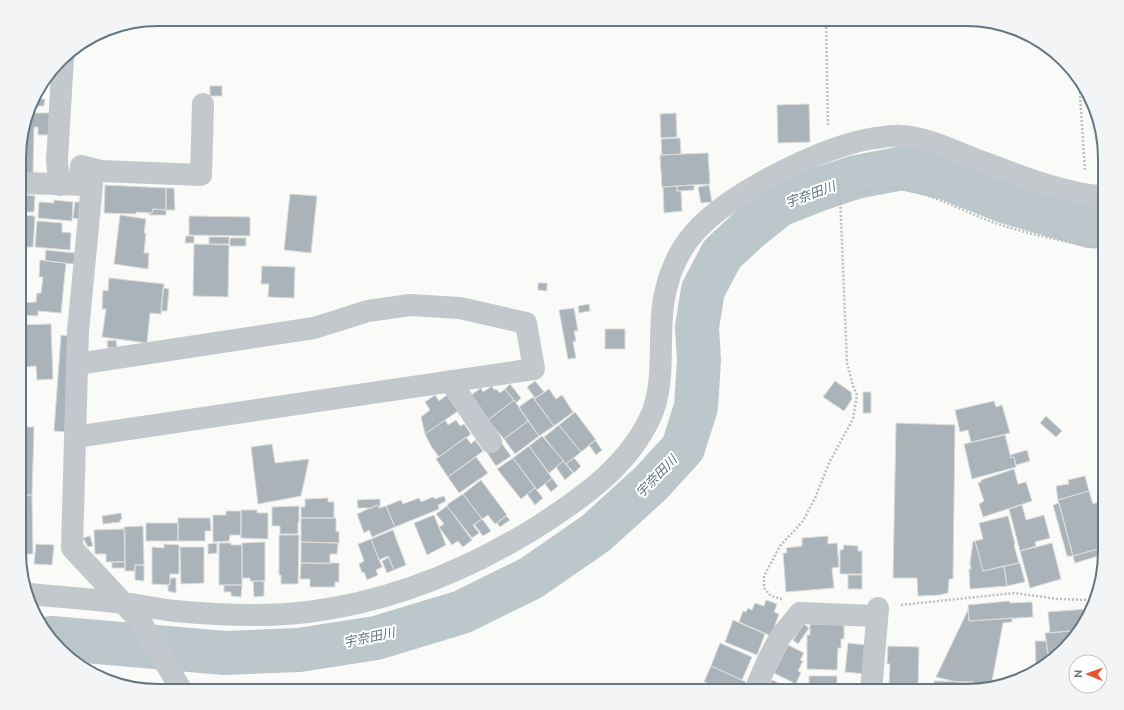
<svg xmlns="http://www.w3.org/2000/svg" width="1124" height="710" font-family="Ubuntu,'Noto Sans JP',sans-serif">
  <rect width="100%" height="100%" fill="#fafaf8"/>
  <g fill="none" stroke-linecap="round" stroke-linejoin="round">
    <path stroke="#bbc7cb" stroke-width="44" d="M51,638L225,653L299,650L376,638L462,612L531,578L596,533L651,483L683,448L696,407L699,360L697,327L703,290L722,254L750,228L779,205L817,190L856,177L903,168L946,178L1007,202L1090,226L1105,227"/>
  </g>
  <path fill="#aab3b9" stroke="#dcdcda" d="M210,86H222V96H210Z
    M33,99H45L44,106H30Z
    M809,104L810,142L778,143L777,105Z
    M29,111H31V113H53L52,135H38V127H34L33,174H20V140Z
    M676,113L677,137L661,138L660,114Z
    M680,138L681,154L662,155L661,139Z
    M708,153L710,184L662,187L660,155Z
    M105,185L166,188V210L153,209L152,213L136,212V214L104,213Z
    M694,185V190L677,191V186Z
    M709,185L712,202L701,203L698,187Z
    M677,186V191H681L682,211L664,213L663,187Z
    M166,188H174L175,210H166Z
    M290,194L317,196L311,253L284,250Z
    M26,195L35,196L34,212H25Z
    M54,200L73,202L72,221L38,218L39,202L54,203Z
    M75,202H82L80,219L73,218Z
    M20,206H22L21,215L35,216L33,247H20Z
    M153,209L166,210V215H150L149,213H152Z
    M120,215L146,219L144,233H146L144,253H149L148,269L114,264Z
    M189,216L250,217V236L189,235Z
    M37,221L62,223V232L71,233L70,250L35,247Z
    M186,236H194V243H185Z
    M209,237H229V244H209Z
    M230,238H246V246H230Z
    M194,244L229,245L228,297L193,296Z
    M46,250L75,253L74,264L45,261Z
    M1101,254H1105V277L1099,276Z
    M20,258H21L20,280H24L23,294L20,293Z
    M40,260L66,263L61,313L38,311V316L21,315V303L36,302L37,293H41L43,277H39Z
    M262,266L295,267L294,298L268,297L269,284H261Z
    M109,278L164,284L161,314L150,313L147,343L102,337L106,309H102L103,290L108,291Z
    M538,283H547V291L538,290Z
    M163,288L169,289L167,311H161Z
    M589,304L590,311L579,313L578,306Z
    M574,308L578,331H574L576,341L573,342L576,358L568,359L559,310Z
    M51,324L53,379L37,380L36,366L20,367V325Z
    M605,329H625V349H605Z
    M61,335L71,336L65,432L54,431Z
    M116,340L117,347L108,348L107,341Z
    M535,381L544,392L535,398L527,387Z
    M835,381L851,392L852,399L844,411L823,397Z
    M510,384L521,398L516,403L505,389Z
    M492,386L494,390L496,389L500,393L505,389L514,400L488,420L470,396L481,388L483,392Z
    M549,389L556,399L562,395L573,412L554,426L534,399Z
    M863,392H871V413H863Z
    M435,395L439,401L447,395L458,411L425,434L421,417L430,410L425,402Z
    M533,397L554,426L539,436L519,407Z
    M514,400L528,421L504,439L488,420Z
    M994,401L996,407L1002,405L1010,433L971,442L968,430L960,432L955,410Z
    M575,412L596,440L581,452L559,425Z
    M1046,416L1062,431L1056,437L1040,423Z
    M20,419H24V427H20Z
    M445,420L448,425L456,420L460,426L464,424L471,434L439,457L431,446L425,434Z
    M528,421L539,436L515,454L504,439Z
    M896,423L955,425L953,579H949L948,593L939,595L918,596L917,578H893Z
    M559,425L581,452L566,464L544,437Z
    M20,427H34L32,495H20Z
    M1005,435L1011,458L1014,457L1016,467L972,479L964,444Z
    M542,436L564,461L549,473L529,446Z
    M466,437L471,444L475,440L483,451L448,477L436,459Z
    M595,440L602,450L596,455L589,445Z
    M500,441L511,456L496,466L486,451Z
    M272,444L275,463L309,459L301,496L258,504L251,447Z
    M529,446L552,478L537,490L513,458Z
    M1027,450L1030,461L1016,465L1014,457L1011,458L1010,455Z
    M476,457L488,473L459,493L448,477Z
    M513,458L535,488L521,499L497,469Z
    M574,458L581,466L574,473L566,464Z
    M563,461L573,473L565,480L556,467Z
    M1014,469L1018,484L1026,482L1032,501L983,517L979,504L984,501L978,483L981,482V480Z
    M1085,476L1089,491L1058,500L1056,486L1069,484L1068,480Z
    M552,478L558,486L551,492L545,484Z
    M481,480L507,515L495,524L488,515L482,519L463,494Z
    M535,488L543,498L535,505L527,494Z
    M1089,491L1093,504L1099,502L1103,518L1099,519L1105,541V547L1073,556L1058,500Z
    M463,494L482,519L473,525L479,533L472,538L447,506L448,504Z
    M20,495H32L33,554H20Z
    M444,496L446,501L438,505L439,509L395,527L386,506L401,500L403,504L419,498L421,502L433,497L435,499Z
    M328,498V502H334V518H301V507H305V499Z
    M380,499V507L377,505L372,508H358L357,500Z
    M1059,503L1073,556H1067L1053,505Z
    M377,505L379,508L386,506L395,527L372,537L369,530L364,533L357,514Z
    M1022,505L1026,520L1044,515L1050,538L1035,542L1036,546L1020,551L1009,509Z
    M299,506V522H298V534H280V526H272V507Z
    M447,506L472,540L463,547L458,541L452,545L439,527L444,524L436,514Z
    M241,510H257V513H268V539L241,538Z
    M226,511H241V535H230L229,541L213,542V515H226Z
    M121,513L122,519L120,520V522L103,524L102,516Z
    M434,515L446,545L427,555L414,523Z
    M506,516L510,520L500,527L497,523Z
    M1008,516L1015,544L1014,545L1019,563L983,571L975,541L983,539L979,523Z
    M178,518H210L211,531H205V541H178Z
    M301,518H336V532L339,531V543L301,542Z
    M482,519L491,531L483,536L474,524Z
    M146,523H178V541H146Z
    M143,526L144,565H135V571H125L124,527Z
    M125,529V562H106V554H95L94,530Z
    M393,530L406,565L394,570L388,556L379,560L371,539Z
    M279,535H299L298,584H281V575H279Z
    M90,536L93,546L88,547L83,538Z
    M828,536V544L837,543L839,567L832,568L834,588L786,592L783,553H787L786,548L802,546V538Z
    M371,539L382,567L376,570L378,575L367,580L364,572L362,573L359,564L364,561L358,544Z
    M973,541H975L983,571L1004,566L1007,586L970,589L969,569H971L970,563Z
    M265,542V581H250V578H242V543Z
    M301,542L338,543L337,554H330V564L301,563Z
    M217,543V553L208,554V544Z
    M219,543H231V545H242V585H219Z
    M1052,543L1061,579L1030,588L1020,551Z
    M36,544L54,545L52,565L34,564Z
    M164,544L179,545V574H170V585L152,584V547L164,548Z
    M844,545L858,546V551H862V574H840V550H843Z
    M180,547H204V583L181,584Z
    M1105,547V554L1075,563L1073,556Z
    M389,557L394,570L387,573L382,561Z
    M112,562H125V568H112Z
    M301,563H339V582H335V587H310V579H300Z
    M1019,563H1020L1025,582L1007,586L1004,566Z
    M135,565H144V581L135,580Z
    M848,575H862V589H848Z
    M170,578H176V593L168,591V585H170Z
    M253,581H264V596L254,597Z
    M224,585H242L241,597L231,596V592H224Z
    M766,600L777,604L774,612L779,614L771,636L739,622L743,611L746,612L748,608L752,610L755,603L764,606Z
    M1009,601L1010,603L1032,602L1033,617L969,621L968,605Z
    M1087,609H1089L1081,630L1050,633L1048,612Z
    M968,610L969,621L1012,618V622L1003,623L991,686L983,688L974,687V682H957L936,677Z
    M733,620L765,634L757,655L725,642Z
    M804,624L809,628L798,644L793,640Z
    M810,624L844,625V639H841V648H838L837,670L807,669V635H810Z
    M1081,630L1049,660L1045,633Z
    M1035,641H1046L1049,660L1042,667H1036Z
    M720,643L752,657L742,680L711,666Z
    M848,643L866,645L864,674L845,672Z
    M788,645L804,653L800,660L803,661L798,671L801,672L796,684L774,673Z
    M888,646L919,647L918,686L889,685L890,664H887Z
    M711,666L746,682L742,691H718L709,687L710,684L704,682Z
    M809,676H837V688H845V691H809Z
    M772,680L796,691H766Z
    M934,681L974,682V691H934Z"/>
  <g fill="none" stroke-linecap="round" stroke-linejoin="round">
    <path stroke="#bbbfc2" stroke-width="2.5" stroke-dasharray="2 2" stroke-linecap="butt" d="M826,19L828,127
      M150,21L310,24
      M1079,80L1085,171
      M30,108L37,109
      M840,202C849,198 861,191 871,190C918,182 956,210 998,224C1032,235 1069,243 1105,248
      M782,599L771,596L764,588V576L780,546L803,521L815,498L830,461L853,419L857,395L853,386L847,363L840,194L837,173
      M901,605L1014,593L1058,599L1092,600"/>
    <path stroke="#c3c8cc" stroke-width="22" d="M20,183L92,185L78,331L72,548L141,622L182,691
      M59,185L57,160L63,57
      M79,185L81,166L100,171L201,175L203,104
      M450,381L491,442
      M75,437L534,369L526,323L460,308L410,305L368,311L314,328L77,364
      M29,594C60,597 91,599 122,603C140,605 157,609 175,611C216,615 266,617 308,612C389,602 468,570 537,527C582,498 627,467 650,418C667,383 657,336 664,299C668,276 678,251 694,233C729,193 823,146 875,138C883,137 893,135 901,136C928,137 958,153 983,162C1022,177 1063,193 1105,197
      M755,690L767,662L780,637L800,613L877,616
      M871,691L878,608"/>
  </g>
  <g text-anchor="middle" stroke-width="4" stroke-linejoin="round" paint-order="stroke">
    <g font-size="13" font-style="italic" fill="#60757c" stroke="#fff">
      <text transform="translate(810 194) rotate(-20)" y="5">宇奈田川</text>
      <text transform="translate(656 476) rotate(-46)" y="5">宇奈田川</text>
      <text transform="translate(369 637) rotate(-12)" y="5">宇奈田川</text>
    </g>
  </g>
  <path d="M0 0H1124V710H0ZM158 26H966A132 132 0 0 1 1098 158V552A132 132 0 0 1 966 684H158A132 132 0 0 1 26 552V158A132 132 0 0 1 158 26Z" fill="#f3f4f5" fill-rule="evenodd"/>
  <path fill="none" stroke="#657683" stroke-width="2" d="M158 26H966A132 132 0 0 1 1098 158V552A132 132 0 0 1 966 684H158A132 132 0 0 1 26 552V158A132 132 0 0 1 158 26Z"/>
  <g transform="translate(1088 674) rotate(271)"><circle r="19" fill="#ffffff" stroke="#c1c8cd"/>
  <path d="M0-3L7 15L0 10L-7 15Z" fill="#e4572e"/>
  <text y="-6" font-size="11" font-weight="bold" text-anchor="middle" fill="#657683">N</text>
  </g>
</svg>
